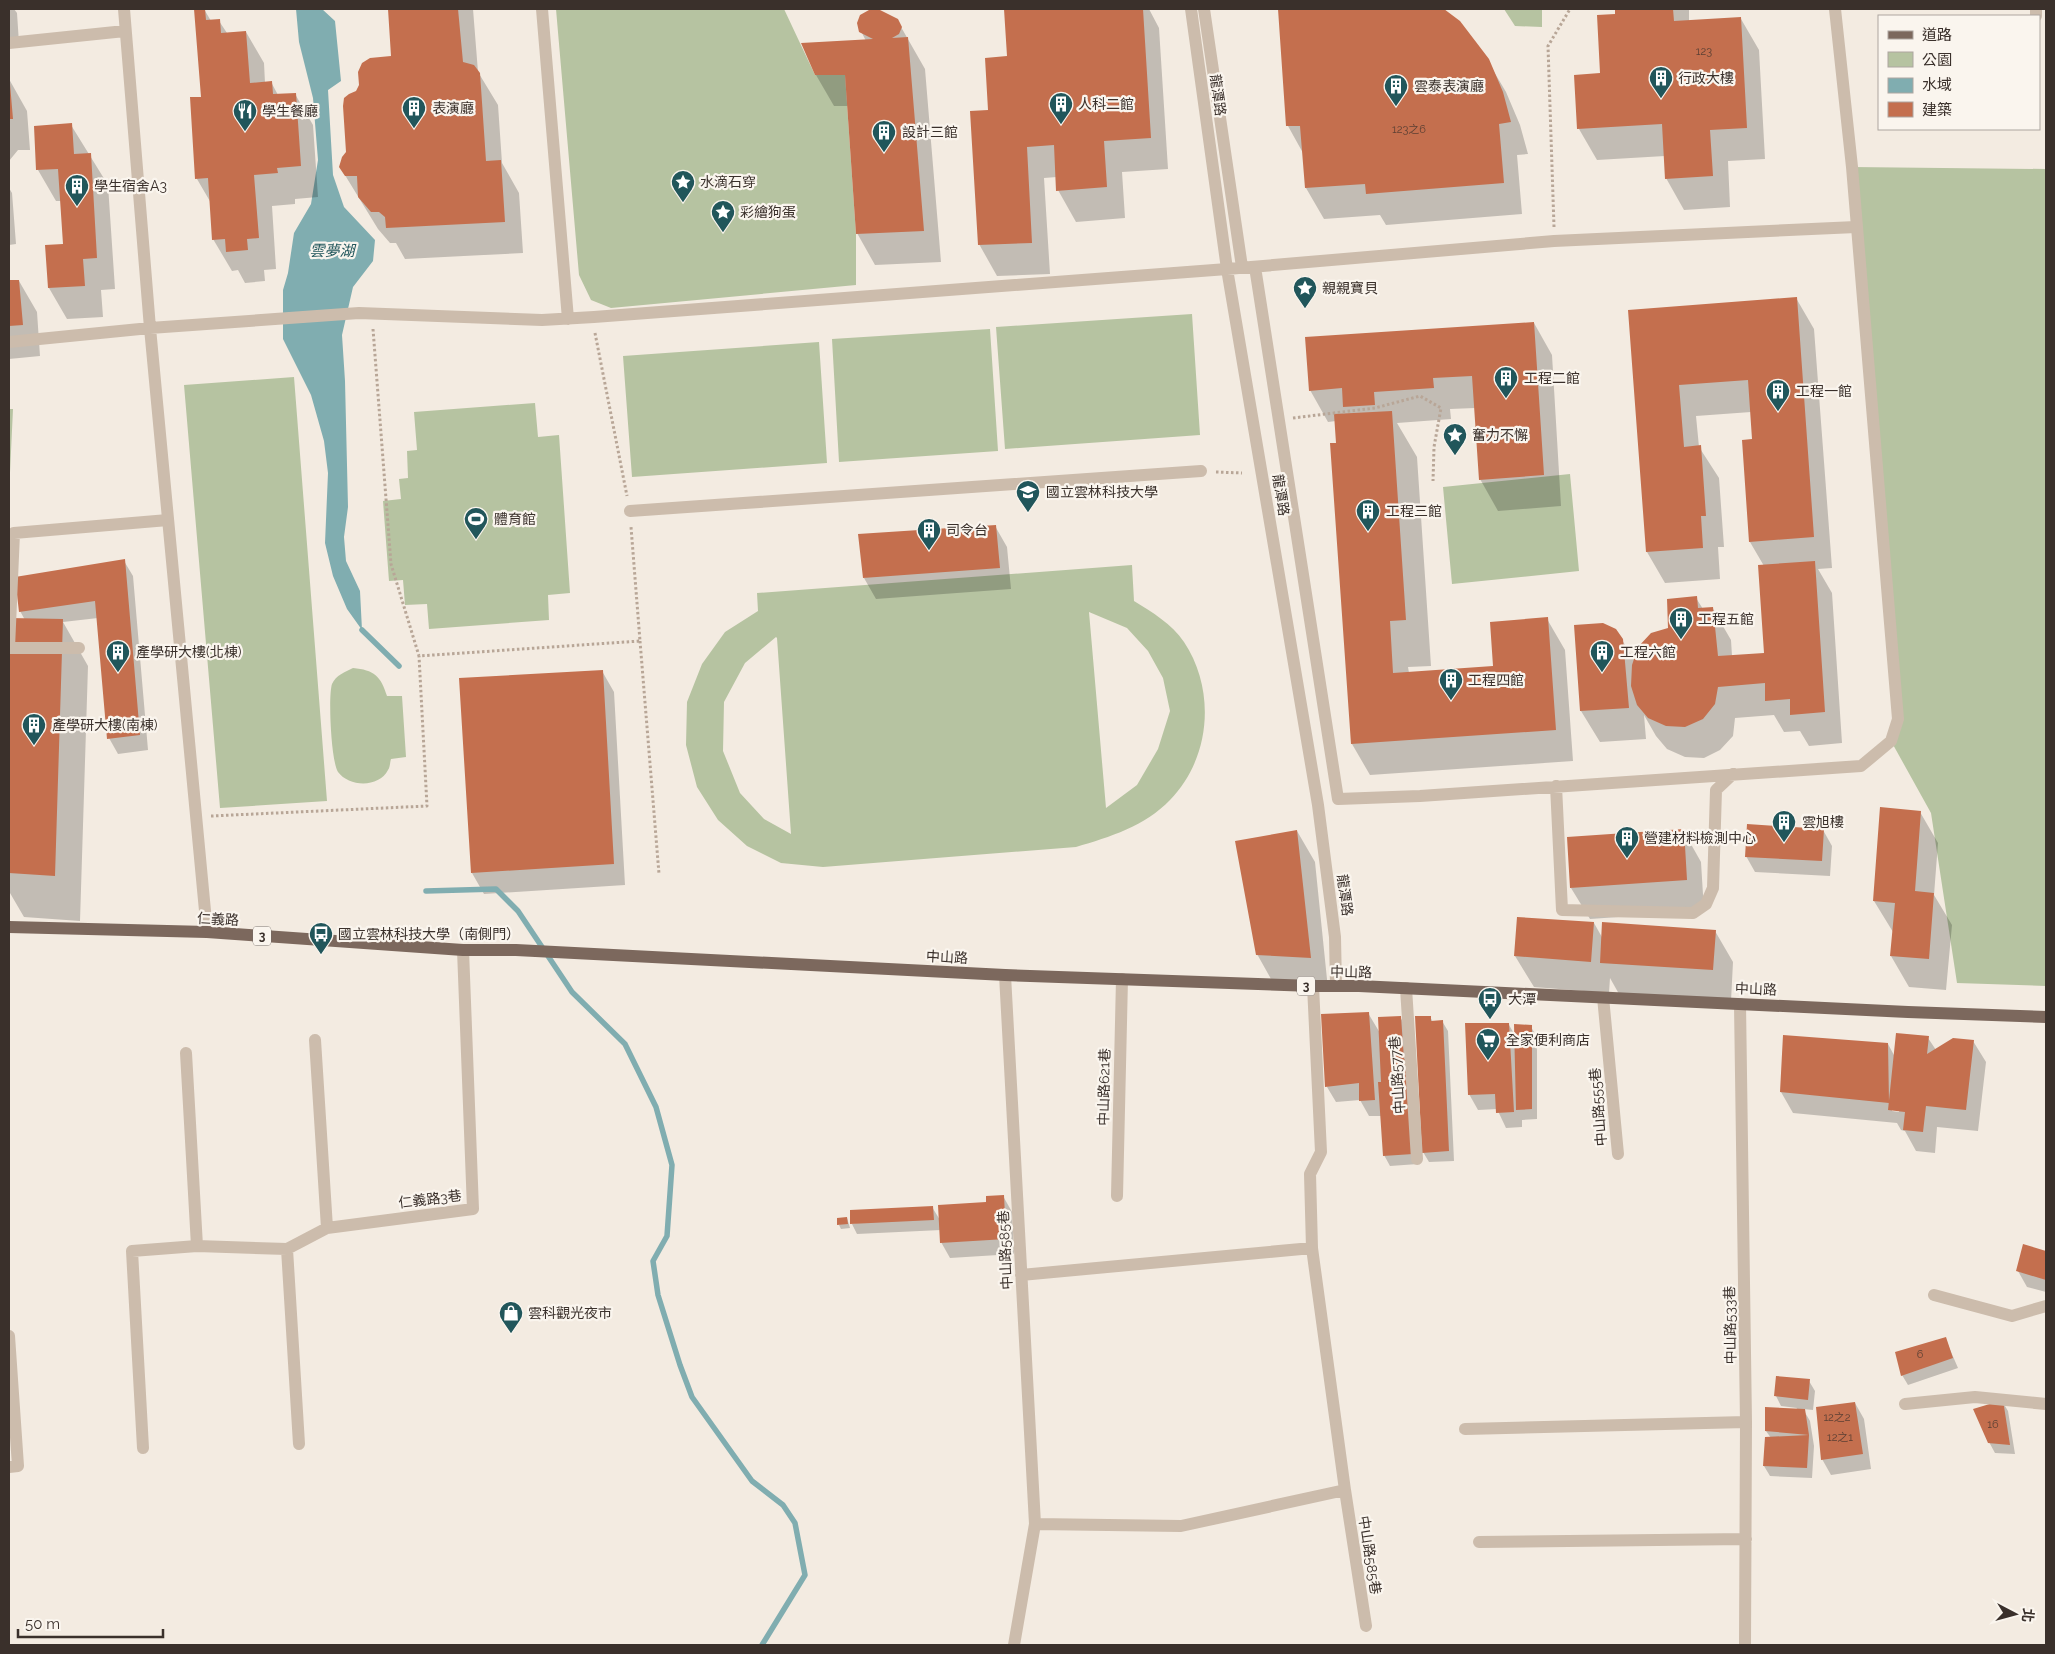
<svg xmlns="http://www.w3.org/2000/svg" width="2055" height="1654" font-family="Raleway,'Noto Sans TC',sans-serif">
  <rect width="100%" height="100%" fill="#f3ebe1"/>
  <path fill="#b6c3a1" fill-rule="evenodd" d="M556,9H784L815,75H845L856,234V285L611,308L591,300L579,275Z
    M1504,9H1542V27L1515,26Z
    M1852,167L2046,169V986L1957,983L1931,813L1891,741L1898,719Z
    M1192,314L1200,435L1005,449L996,327Z
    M990,329L998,451L839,462L832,339Z
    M819,342L827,463L632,477L623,356Z
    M294,377L327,801L220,808L184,385Z
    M535,403L538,437L559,435L570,593L548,595L549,620L429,629L427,604L405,605L403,580L389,581L383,501L401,499L399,479L408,478L407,451L417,450L414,412Z
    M9,409H13L9,494Z
    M1570,474L1579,571L1452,584L1443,487Z
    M1132,565L1134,601C1152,612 1172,624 1184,642C1216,690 1211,758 1170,800C1145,826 1110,837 1076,847L823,867L781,863L747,846L718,820L697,787L686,745L687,702L702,664L725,632L758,611L757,593ZM1089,612L1127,628L1148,651L1163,678L1170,711L1158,749L1137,785L1106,808ZM776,637L777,638L791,834L764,819L740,793L723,751L724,702L745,663Z
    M353,668C374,670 381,676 387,696H402L406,757L391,759C390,762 390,768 388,770C379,788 349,787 338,772C331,761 328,696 332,684C336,675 345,672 353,668Z"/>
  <path fill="#80adb0" d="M296,9H322L335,21L341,81L328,90L333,175L344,207L375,240L373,261L353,287L342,335L345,381L348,507L344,537L346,561L360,591L362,630L347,609L333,576L325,543L328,473L324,441L311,395L283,339V290L288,273L294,233L311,204L318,160L313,98L299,42Z"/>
  <path fill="#0003" fill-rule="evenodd" d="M9,9H14L17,13L19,43L9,42V52Z
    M204,9L211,21H219L227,33L246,32L264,63L265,83L271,82L278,95L295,94L313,125L318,197L295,199V204L272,206L276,269L264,270L265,281L245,283L238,270L232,271L213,239L211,203L197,179L202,98Z
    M389,9H473L478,72L498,105L502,163L519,193L523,253L405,259L396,243H390L378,229L340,167L348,153L356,92L392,57Z
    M1005,9H1149L1159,28L1168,169L1122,172L1125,218L1076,222L1058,190L1057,177L1044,178L1050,274L997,276L979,244L990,111L1008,57Z
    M1279,9H1442L1459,22L1487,60L1506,92L1520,125L1528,154L1517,155L1522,214L1386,225L1380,215L1324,219L1306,188L1303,153L1288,126Z
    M1616,9H1689V21L1741,19L1759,50L1765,159L1728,161L1730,207L1684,210L1666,178L1665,156L1597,160L1579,129L1602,74L1616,15Z
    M897,20L925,69L941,262L875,265L857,233L848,106H834L816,75L866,41L861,31Z
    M9,79L27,111L30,150H18L9,161Z
    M71,125L108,185L115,289L101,290L103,317L67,319L49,288L46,246L64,245L62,201H56L38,170Z
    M9,188L12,193L16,244L9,245Z
    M19,281L37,312L40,356L9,359V282Z
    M1796,298L1814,329L1832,568L1818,569L1832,593L1842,743L1809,746L1800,731L1784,732L1774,715L1735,718L1733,736L1720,750L1704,758L1685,757L1667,749L1656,736L1644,715L1646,739L1600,742L1581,711L1622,640L1635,661L1670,629L1696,598L1703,609H1713L1731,640L1732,656L1765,654L1764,566L1750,542L1753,440L1751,412L1696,416L1699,447L1719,478L1724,547H1718L1720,579L1665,583L1647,552L1629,311Z
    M1534,323L1552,355L1561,506L1498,511L1480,479L1475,408L1450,409L1451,419L1397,423L1417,457L1431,666L1408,667L1409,673L1495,667L1547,619L1565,650L1573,761L1370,775L1352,744L1331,445L1338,444L1336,421L1328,422L1310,390Z
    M995,526L1007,547L1011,589L876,599L864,578Z
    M124,561L133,576L148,750L118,754L109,738L98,618L63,622L88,666L80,921L24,917L10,893L9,901V620H25L20,611Z
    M602,671L614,692L625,885L484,894L472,873Z
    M1920,812L1938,843L1934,895L1952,925L1946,990L1909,987L1891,956L1893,932L1874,901Z
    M1683,830L1701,862L1704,911L1590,919L1571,888Z
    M1823,830L1832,846L1830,876L1755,872L1746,856Z
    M1297,831L1315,862L1328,989L1275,986L1257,954Z
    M1594,923L1603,939L1715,931L1733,962L1731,1001L1619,994L1610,978L1609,993L1534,987L1515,956Z
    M1368,1013L1380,1033L1400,1017L1406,1027L1418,1164L1390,1166L1384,1155L1382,1116H1369L1360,1100L1336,1102L1327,1087Z
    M1430,1017L1433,1022L1442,1021L1448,1031L1454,1161L1429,1162L1423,1152Z
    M1509,1025L1516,1037L1531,1027L1537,1037V1119L1522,1120V1127L1506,1128L1497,1109L1478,1110L1469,1094Z
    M1928,1038L1936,1050L1973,1041L1986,1062L1978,1131L1937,1127L1935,1153L1916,1151L1905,1131L1901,1130L1897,1123L1793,1113L1781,1092L1888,1044L1895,1057ZM1892,1109L1899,1110V1112L1892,1111Z
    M1003,1196L1012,1212L1014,1254L950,1258L941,1242V1230L857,1234L852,1224L932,1207L940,1220L988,1204Z
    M847,1218L850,1228L841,1229L839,1225Z
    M2024,1246L2046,1253V1292L2027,1287L2018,1271Z
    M1945,1338L1958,1368L1908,1385L1902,1375Z
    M1809,1381L1815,1391L1813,1410L1803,1409L1810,1421L1814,1446L1812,1478L1770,1476L1764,1466L1771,1438L1766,1431L1796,1410L1797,1408L1781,1406L1776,1396Z
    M2002,1401L2008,1411L2015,1454L1995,1453L1989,1442Z
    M1855,1403L1864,1419L1871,1469L1831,1475L1822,1459Z"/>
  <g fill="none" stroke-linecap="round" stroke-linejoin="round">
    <path stroke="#80adb0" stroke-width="5.5" d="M362,630L399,666
      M426,891L496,889L518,911L572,992L625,1044L656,1107L672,1165L667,1236L653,1261L658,1295L680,1365L692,1397L752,1481L783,1505L795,1523L805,1575L762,1645"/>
  </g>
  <path fill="#c46f4e" d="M194,9H205L206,20L220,19L221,33L246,31L250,83L272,81L273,94L296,93L301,166L277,168L278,173L254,175L259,238L247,239L248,250L226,252L225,239L212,240L208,178L195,179L190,97H201Z
    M388,9H458L463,62L474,65L480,73L486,161L501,160L505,222L386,228L385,217L379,212H371L358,197L357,176H345L339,167L342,157L346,152L343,106L344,98L349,94L356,91L359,85L358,72L362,63L370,58L391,56Z
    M1004,9H1143L1151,138L1104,141L1107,187L1056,191L1054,145L1027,147L1032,243L978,245L970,111L988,110L985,58L1007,56Z
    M1278,9H1444L1460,21L1489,59L1503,92L1511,122L1499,124L1504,183L1366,194L1365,184L1305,188L1300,126H1286Z
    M1615,9H1673L1674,21L1741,17L1747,128L1710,130L1713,176L1665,179L1662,124L1577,129L1574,75L1600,73L1597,15L1615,14Z
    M869,10H880L898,19L902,27L899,34L892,38L908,37L924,231L856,234L845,75H815L801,43L873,39L859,32L857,23L860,15Z
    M9,84H10L13,119H9Z
    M72,123L74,154L91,153L97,258L83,259L85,286L48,288L45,245L63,244L58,169L36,170L34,126Z
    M9,280H19L23,325L9,326Z
    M1797,297L1814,537L1749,542L1742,440L1752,439L1748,380L1679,385L1684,447L1701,445L1706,516H1701L1703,548L1646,552L1628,310Z
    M1534,322L1544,475L1479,480L1472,376L1433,378L1434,388L1374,392L1375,405L1343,407L1342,388L1309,391L1305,337Z
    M1392,411L1406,620L1390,621L1393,673L1493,666L1490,622L1548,617L1556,730L1351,744L1330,443H1336L1334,414Z
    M996,525L1000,568L863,578L858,534Z
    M125,559L140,735L107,739L95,601L19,612L15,577Z
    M1815,561L1825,712L1790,715V699L1765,701V683L1718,687L1715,704L1703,719L1685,727L1666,726L1648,718L1637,705L1631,686L1632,665L1638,647L1651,633L1668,628L1667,599L1697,596L1698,608L1713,607L1718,656L1764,653L1758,565Z
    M9,618L63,619L55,876L9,873Z
    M1603,623L1616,629L1623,639L1629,708L1580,711L1574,625Z
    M603,670L614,864L471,873L459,678Z
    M1880,807L1921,811L1915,891L1934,893L1929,959L1890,956L1895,903L1873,901Z
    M1747,824L1824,829L1822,861L1745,857Z
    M1684,829L1687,880L1570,888L1567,837Z
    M1297,830L1311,958L1256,955L1235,841Z
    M1517,917L1594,922L1591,962L1514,956Z
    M1602,922L1716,930L1713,970L1600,963Z
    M1369,1012L1375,1100L1359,1101V1083L1325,1087L1321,1014Z
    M1401,1016L1404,1059H1407L1413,1154L1383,1156L1378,1082H1381L1378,1017Z
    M1415,1016H1431V1021L1443,1020L1449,1151L1422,1153Z
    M1465,1023H1509L1514,1112L1496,1113L1495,1094L1468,1095Z
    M1514,1024L1532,1025V1109L1516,1110Z
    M1896,1033L1929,1036L1927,1054L1953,1038L1974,1040L1966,1110L1926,1106L1923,1132L1903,1130L1905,1112L1888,1110Z
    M1783,1035L1888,1043L1889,1103L1780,1092Z
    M1004,1195L1006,1239L940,1243L938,1205L986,1202V1196Z
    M933,1206L934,1220L850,1224V1210Z
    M847,1217L848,1224L837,1225V1218Z
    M2023,1244L2046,1251V1280L2016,1271Z
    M1946,1337L1953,1358L1901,1376L1895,1352Z
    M1776,1376L1810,1379L1808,1400L1774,1396Z
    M2003,1400L2010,1445L1988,1443L1973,1409Z
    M1855,1402L1863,1454L1821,1460L1816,1407Z
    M1765,1407L1805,1409L1809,1435L1807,1468L1763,1466L1765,1437L1809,1435L1765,1431Z"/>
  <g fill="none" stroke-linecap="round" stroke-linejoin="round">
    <path stroke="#b8a697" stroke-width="3" stroke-dasharray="2.5 2.5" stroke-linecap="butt" d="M1554,227L1548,46L1570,9
      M373,329L391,564L419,656L640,641L631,527
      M595,333L627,496
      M1293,418L1375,408L1420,396L1441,408L1434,447L1433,481
      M1216,472L1242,473
      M640,641L659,874
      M211,816L427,806L419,656"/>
    <path stroke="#ccbcac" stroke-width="12" d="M124,9L150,328L207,932
      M542,9L568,319
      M1191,9L1227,269L1318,805L1335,937L1336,986
      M1204,9L1242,267
      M2036,9V16
      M9,43L125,31
      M1255,267L1338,799L1420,796L1861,766L1891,741L1898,719L1852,167L1835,9
      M9,342L150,328L359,313L542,320L594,317L1227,269L1554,241L1856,227
      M630,511L1201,471
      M79,648H9L14,533L168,520
      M1556,786L1562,910L1693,913L1706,904L1713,888L1716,790L1733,774
      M1005,975L1035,1524L1014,1645
      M1406,988L1417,1159
      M1603,997L1618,1154
      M1740,1004L1746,1422L1745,1645
      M315,1040L327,1228
      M186,1053L197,1246L287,1249L327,1228L473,1209L463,950
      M1117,1196L1122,979
      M287,1249L299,1444
      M1021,1275L1312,1248
      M1934,1295L2012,1316L2046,1306
      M9,1336L18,1466L9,1467
      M1905,1404L1975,1397L2046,1404
      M1465,1429L1746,1422
      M143,1448L132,1251L197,1246
      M1345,1490L1366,1626
      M1035,1524L1181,1526L1345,1490L1312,1248L1310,1174L1321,1152L1313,986
      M1479,1542L1746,1539"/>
    <path stroke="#7c685d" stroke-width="12" d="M9,927L207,932L463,950H516L1005,975L1313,986H1359L1908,1012L2046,1017"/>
  </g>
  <defs>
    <g id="building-pin" transform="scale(1.25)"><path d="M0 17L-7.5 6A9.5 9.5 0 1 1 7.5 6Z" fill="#21565b" stroke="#faf5ee"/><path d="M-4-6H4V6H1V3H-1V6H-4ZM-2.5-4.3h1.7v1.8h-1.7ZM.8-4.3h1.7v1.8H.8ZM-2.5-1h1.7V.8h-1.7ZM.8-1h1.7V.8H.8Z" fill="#fff"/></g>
    <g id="restaurant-pin" transform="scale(1.25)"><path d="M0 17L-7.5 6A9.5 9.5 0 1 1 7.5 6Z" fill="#21565b" stroke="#faf5ee"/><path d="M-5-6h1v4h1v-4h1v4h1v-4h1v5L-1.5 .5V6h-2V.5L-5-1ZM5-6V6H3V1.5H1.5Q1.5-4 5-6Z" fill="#fff"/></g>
    <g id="sight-pin" transform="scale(1.25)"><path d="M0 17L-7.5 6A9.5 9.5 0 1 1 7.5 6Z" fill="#21565b" stroke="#faf5ee"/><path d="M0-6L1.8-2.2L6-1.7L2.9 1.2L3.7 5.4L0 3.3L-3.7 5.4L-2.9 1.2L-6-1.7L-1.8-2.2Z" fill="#fff"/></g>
    <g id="university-pin" transform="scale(1.25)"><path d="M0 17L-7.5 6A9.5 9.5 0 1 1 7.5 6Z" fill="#21565b" stroke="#faf5ee"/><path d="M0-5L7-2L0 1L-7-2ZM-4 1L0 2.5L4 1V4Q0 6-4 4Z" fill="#fff"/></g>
    <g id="stadium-pin" transform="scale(1.25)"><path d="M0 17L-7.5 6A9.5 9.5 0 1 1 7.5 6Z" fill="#21565b" stroke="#faf5ee"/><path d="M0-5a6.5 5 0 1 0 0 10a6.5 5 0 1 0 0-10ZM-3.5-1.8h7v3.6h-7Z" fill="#fff"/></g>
    <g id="bus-pin" transform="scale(1.25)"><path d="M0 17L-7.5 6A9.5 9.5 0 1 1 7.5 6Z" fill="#21565b" stroke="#faf5ee"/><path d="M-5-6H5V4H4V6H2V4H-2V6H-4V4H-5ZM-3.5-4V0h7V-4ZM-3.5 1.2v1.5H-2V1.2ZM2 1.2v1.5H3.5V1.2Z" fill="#fff"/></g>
    <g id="supermarket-pin" transform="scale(1.25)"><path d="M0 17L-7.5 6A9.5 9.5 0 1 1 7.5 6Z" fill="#21565b" stroke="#faf5ee"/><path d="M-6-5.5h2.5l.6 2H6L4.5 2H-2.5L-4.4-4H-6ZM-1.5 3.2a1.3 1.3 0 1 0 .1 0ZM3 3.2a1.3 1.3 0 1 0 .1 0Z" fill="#fff"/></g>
    <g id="shop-pin" transform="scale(1.25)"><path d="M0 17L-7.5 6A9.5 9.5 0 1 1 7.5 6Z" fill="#21565b" stroke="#faf5ee"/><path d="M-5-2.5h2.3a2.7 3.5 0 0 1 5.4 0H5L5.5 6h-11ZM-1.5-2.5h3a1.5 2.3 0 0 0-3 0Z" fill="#fff"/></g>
  </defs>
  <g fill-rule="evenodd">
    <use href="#building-pin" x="1661" y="78"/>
    <use href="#building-pin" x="1396" y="86"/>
    <use href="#building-pin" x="1061" y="104"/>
    <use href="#building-pin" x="414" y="108"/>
    <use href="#restaurant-pin" x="245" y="111"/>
    <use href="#building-pin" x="884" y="132"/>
    <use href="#sight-pin" x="683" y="182"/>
    <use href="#building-pin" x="77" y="186"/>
    <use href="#sight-pin" x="723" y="212"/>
    <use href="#sight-pin" x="1305" y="288"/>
    <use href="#building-pin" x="1506" y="378"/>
    <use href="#building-pin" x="1778" y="391"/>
    <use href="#sight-pin" x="1455" y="435"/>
    <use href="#university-pin" x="1028" y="492"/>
    <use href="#building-pin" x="1368" y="511"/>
    <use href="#stadium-pin" x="476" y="519"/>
    <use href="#building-pin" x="929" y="530"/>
    <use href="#building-pin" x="1681" y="619"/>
    <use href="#building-pin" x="118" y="652"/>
    <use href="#building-pin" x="1602" y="652"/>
    <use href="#building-pin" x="1451" y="680"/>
    <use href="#building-pin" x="34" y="725"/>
    <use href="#building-pin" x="1784" y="822"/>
    <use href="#building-pin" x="1627" y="838"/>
    <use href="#bus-pin" x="321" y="934"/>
    <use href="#bus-pin" x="1490" y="999"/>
    <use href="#supermarket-pin" x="1488" y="1040"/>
    <use href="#shop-pin" x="511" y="1313"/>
  </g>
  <g text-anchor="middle" stroke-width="4.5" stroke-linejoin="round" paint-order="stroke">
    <g font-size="11" fill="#5c4034">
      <text x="1704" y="55">123</text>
      <text x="1409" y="133">123之6</text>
      <text x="1920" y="1358">6</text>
      <text x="1837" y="1421">12之2</text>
      <text x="1993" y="1428">16</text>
      <text x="1840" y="1441">12之1</text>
    </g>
    <g fill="#faf5ee" stroke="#746b66" stroke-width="1">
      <rect x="253" y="926.5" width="18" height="19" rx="4"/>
      <rect x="1297" y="976.5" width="18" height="19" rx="4"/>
    </g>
    <g font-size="12" font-weight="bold" fill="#3a302b">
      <text x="262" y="940">3</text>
      <text x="1306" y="990">3</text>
    </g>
    <g font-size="14" fill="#3a302b" stroke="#faf5ee" text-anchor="start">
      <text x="1678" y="83">行政大樓</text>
      <text x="1414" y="91">雲泰表演廳</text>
      <text x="1078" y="109">人科二館</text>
      <text x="432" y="113">表演廳</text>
      <text x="262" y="116">學生餐廳</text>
      <text x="902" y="137">設計三館</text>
      <text x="700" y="187">水滴石穿</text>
      <text x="94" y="191">學生宿舍A3</text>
      <text x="740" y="217">彩繪狗蛋</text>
      <text x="1322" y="293">親親寶貝</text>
      <text x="1524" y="383">工程二館</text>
      <text x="1796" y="396">工程一館</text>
      <text x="1472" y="440">奮力不懈</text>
      <text x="1046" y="497">國立雲林科技大學</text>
      <text x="1386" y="516">工程三館</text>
      <text x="494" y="524">體育館</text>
      <text x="946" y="535">司令台</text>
      <text x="1698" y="624">工程五館</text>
      <text x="136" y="657">產學研大樓(北棟)</text>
      <text x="1620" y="657">工程六館</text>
      <text x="1468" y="685">工程四館</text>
      <text x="52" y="730">產學研大樓(南棟)</text>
      <text x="1802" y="827">雲旭樓</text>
      <text x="1644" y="843">營建材料檢測中心</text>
      <text x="338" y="939">國立雲林科技大學（南側門）</text>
      <text x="1508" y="1004">大潭</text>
      <text x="1506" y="1045">全家便利商店</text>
      <text x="528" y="1318">雲科觀光夜市</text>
    </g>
    <g font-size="14" fill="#3a302b" stroke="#faf5ee">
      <text transform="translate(1218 95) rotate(82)" y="5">龍潭路</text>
      <text transform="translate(1281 495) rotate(81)" y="5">龍潭路</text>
      <text transform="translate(1345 895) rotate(82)" y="5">龍潭路</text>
      <text transform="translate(218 919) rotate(3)" y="5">仁義路</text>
      <text transform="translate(947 957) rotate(3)" y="5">中山路</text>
      <text transform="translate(1351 972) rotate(1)" y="5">中山路</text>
      <text transform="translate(1756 989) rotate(2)" y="5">中山路</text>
      <text transform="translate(1397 1075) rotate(-94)" y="5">中山路577巷</text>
      <text transform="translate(1104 1087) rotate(-89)" y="5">中山路621巷</text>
      <text transform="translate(1598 1107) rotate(-95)" y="5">中山路555巷</text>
      <text transform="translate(430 1199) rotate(-7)" y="5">仁義路3巷</text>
      <text transform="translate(1005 1250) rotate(-93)" y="5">中山路585巷</text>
      <text transform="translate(1730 1325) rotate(-91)" y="5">中山路533巷</text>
      <text transform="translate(1370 1555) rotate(81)" y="5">中山路585巷</text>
    </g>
    <g font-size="15" font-style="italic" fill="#21565b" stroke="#faf5ee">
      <text x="332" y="256">雲夢湖</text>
    </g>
  </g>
  <rect width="2055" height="1654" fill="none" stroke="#3a302b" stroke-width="20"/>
  <rect x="1878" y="15" width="162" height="115" fill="#faf5ee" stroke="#ada6a0"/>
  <rect x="1888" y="31" width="25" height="8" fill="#7c685d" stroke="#ada6a0"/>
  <text x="1922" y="40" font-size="15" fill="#3a302b">道路</text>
  <rect x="1888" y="52" width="25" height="15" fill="#b6c3a1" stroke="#ada6a0"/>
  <text x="1922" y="65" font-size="15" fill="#3a302b">公園</text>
  <rect x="1888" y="78" width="25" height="15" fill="#80adb0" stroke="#ada6a0"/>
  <text x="1922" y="90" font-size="15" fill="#3a302b">水域</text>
  <rect x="1888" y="102" width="25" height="15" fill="#c46f4e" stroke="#ada6a0"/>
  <text x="1922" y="115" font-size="15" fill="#3a302b">建築</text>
  <g transform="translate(2015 1614) rotate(96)" stroke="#faf5ee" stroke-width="4" paint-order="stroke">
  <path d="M0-4L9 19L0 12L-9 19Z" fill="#3a302b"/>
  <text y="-8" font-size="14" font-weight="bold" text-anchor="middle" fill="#3a302b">北</text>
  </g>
  <path d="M18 1629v8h145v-8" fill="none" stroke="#3a302b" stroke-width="2.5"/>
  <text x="25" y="1629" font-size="15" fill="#3a302b" stroke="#faf5ee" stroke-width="4" paint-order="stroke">50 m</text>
</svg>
